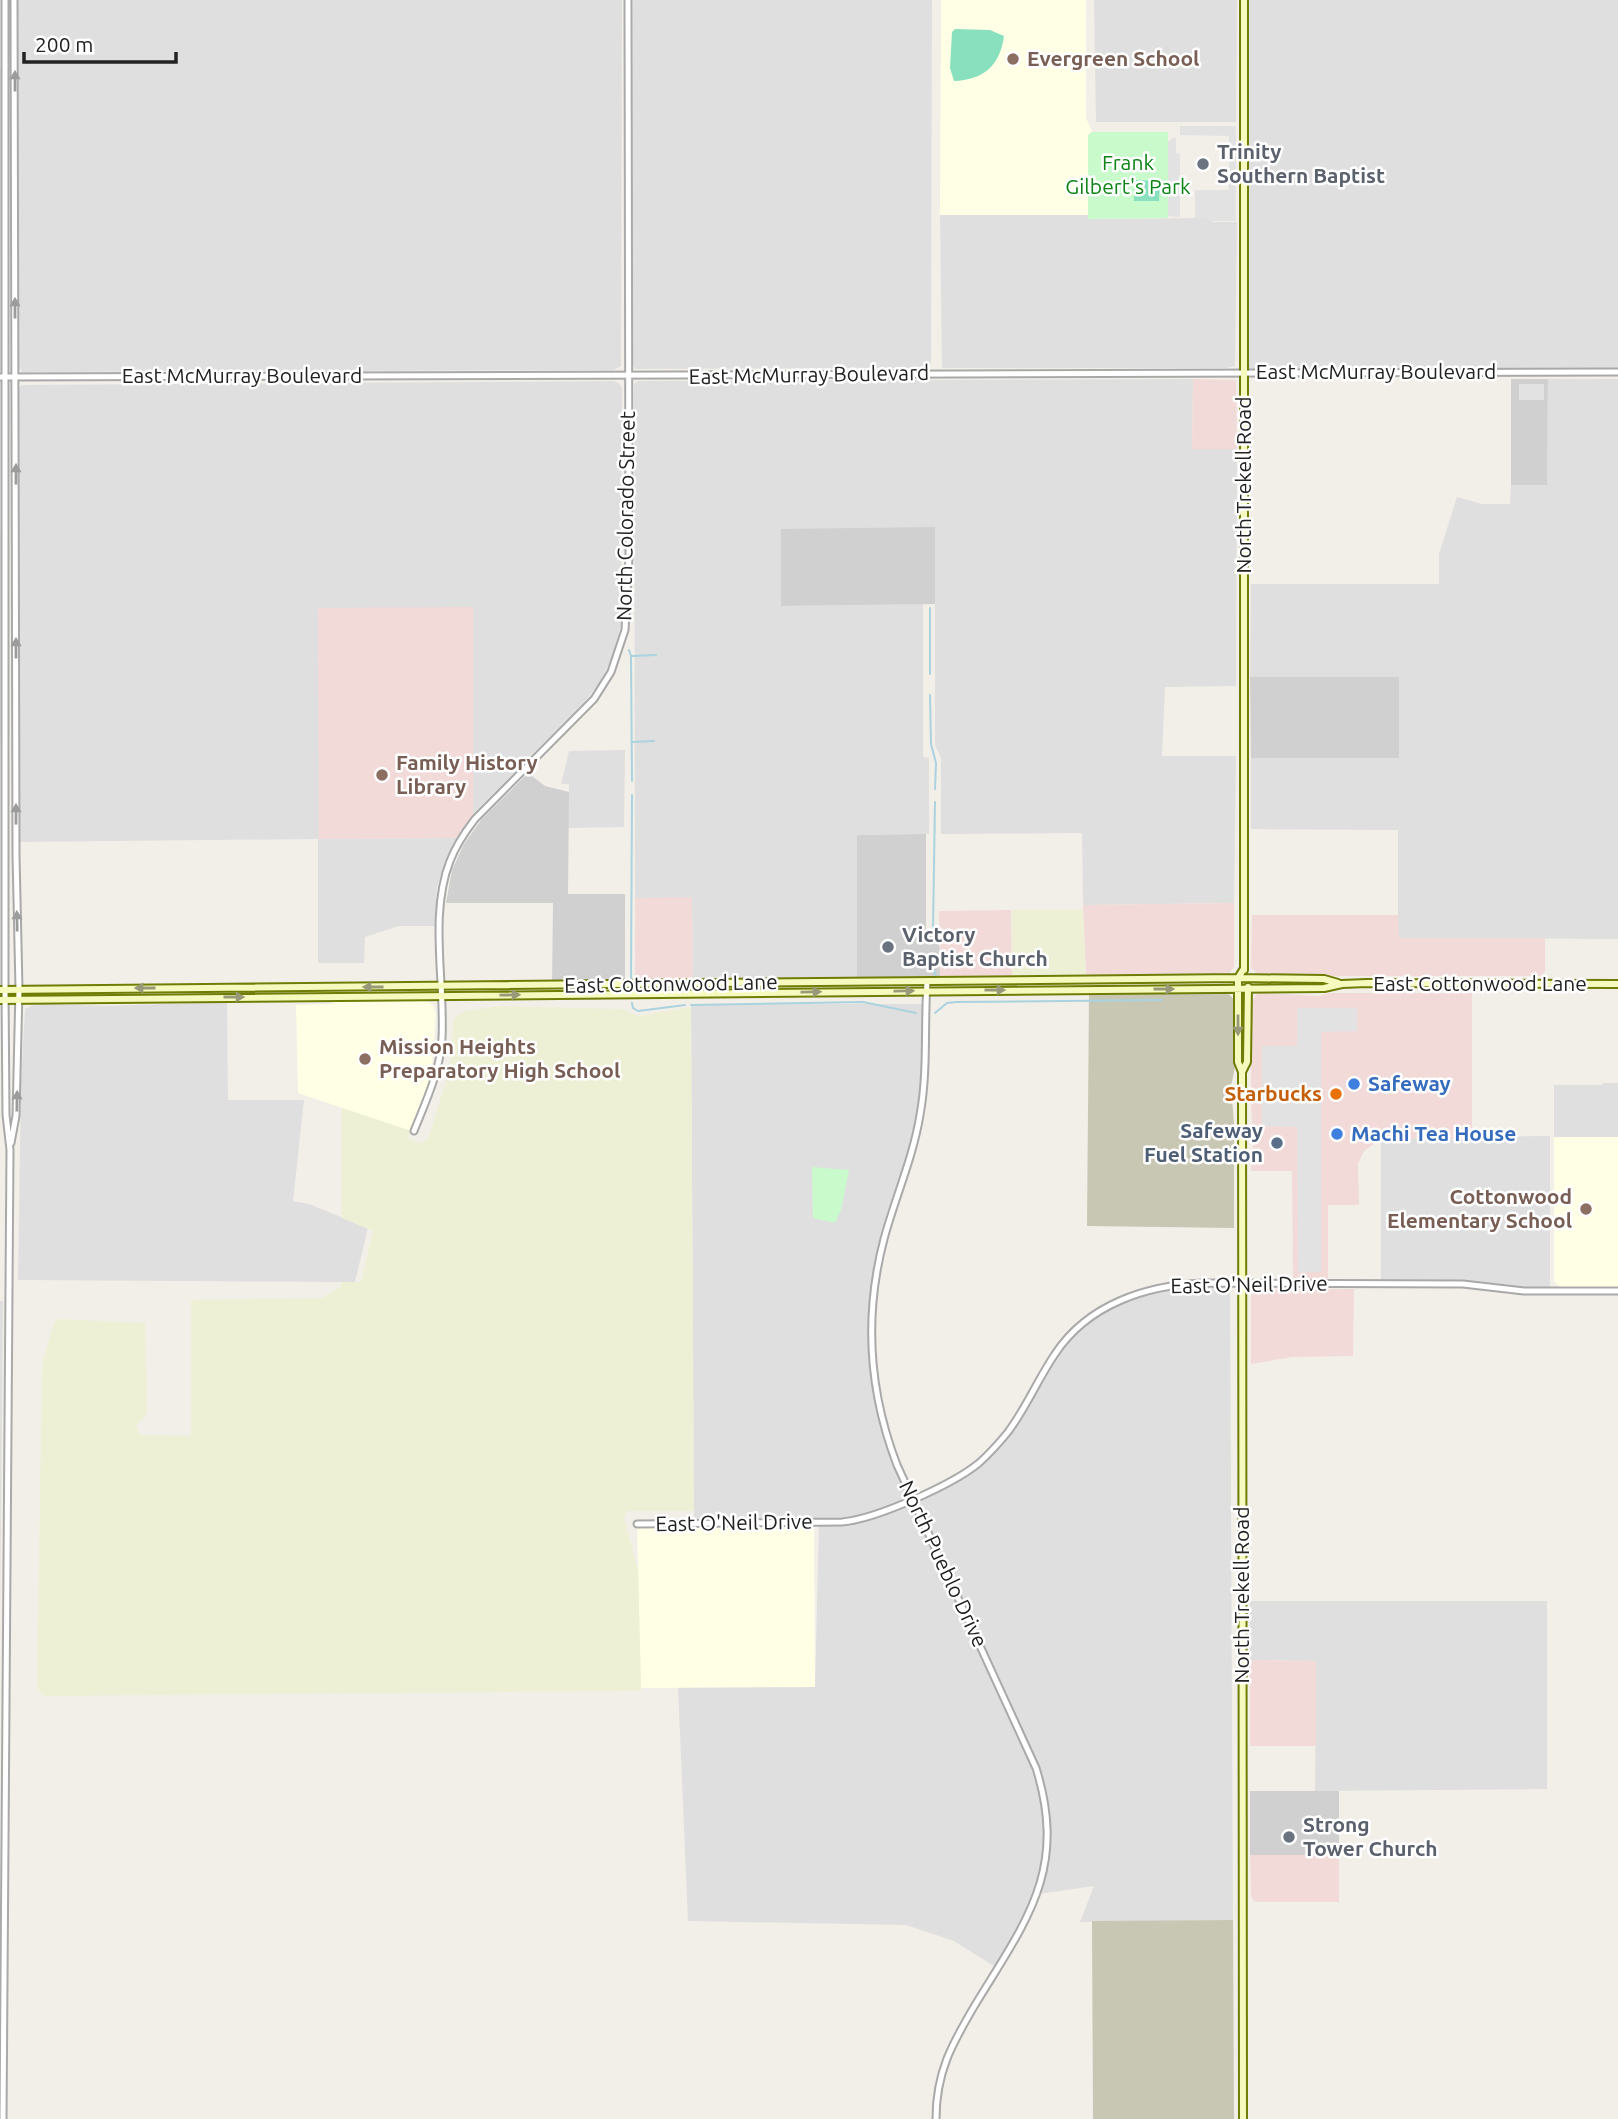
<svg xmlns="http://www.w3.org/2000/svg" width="1618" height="2119" font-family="Ubuntu,sans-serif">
  <rect width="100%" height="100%" fill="#f2efe9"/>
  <path fill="#e0dfdf" d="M18,0H622L621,366L614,370L22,372L19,367Z
    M633,0H932L931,363L928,368L635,369L632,364Z
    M1094,0H1237L1236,122H1096Z
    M1244,0H1618V372H1244Z
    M0,69H2V367L0,371Z
    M940,215H1088V219L1212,218V222H1237L1235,366L1226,368H942Z
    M1193,379L1192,449H1237L1236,686L1165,687L1162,756H1236L1234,903L1083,905L1082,833L941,834V758L935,745V527L781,606L923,604V757L929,758V834L857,835V980L693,981L692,898H635L634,384L638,381Z
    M1548,379H1618V939L1398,938V830L1251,829V758H1399V677H1250L1251,584H1439V554L1457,497L1482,504H1510L1511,485H1547Z
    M613,381L619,383L622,388L621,624L612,658L599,683L585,701L473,814V607L319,839L456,838L446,858L437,887L435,926H399L365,937L364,963H318V839L19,842V388L22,385Z
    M0,527L2,544L3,703L0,744Z
    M625,750L624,827L568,828L569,784H561L569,751Z
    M227,1002L228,1100H304L293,1201L309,1204L368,1228L355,1282L18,1280L21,1082L25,1009L35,1004L103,1006Z
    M691,1004H926L925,1086L903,1181L876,1273L871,1345L877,1392L897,1465L912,1498L959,1477L993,1450L1028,1400L1056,1352L1082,1323L1125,1298L1173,1284L1230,1283L1233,1920L1080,1922L1094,1886L1038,1894L997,1968L954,1941L906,1925L688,1921L678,1687L815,1686L819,1523L694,1524Z
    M1603,1083H1618V1137H1554V1085H1602Z
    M1550,1136V1291L1487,1285L1381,1284V1138Z
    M0,1301H3L0,1623Z
    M1250,1601H1547V1789L1315,1791L1316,1661L1250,1660Z"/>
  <path fill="#f2dad9" d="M1193,379L1236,380L1237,449H1192Z
    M473,607V814L456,838L319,839L318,608Z
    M692,897L693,981L635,982V898Z
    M1234,903V967L1227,976L1162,974L1086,977L1083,905Z
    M1011,910L1012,979H940L939,911Z
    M1252,915H1398L1399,938H1545V971L1541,976H1260L1251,968Z
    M1260,993L1320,996L1329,993H1472V1139L1382,1138L1364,1151L1358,1164L1359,1205H1328V1280H1293L1292,1171H1251V1152L1254,1145L1251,1106V1003L1256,995Z
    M1258,1289H1354L1353,1356L1292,1357L1251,1364V1296L1253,1291Z
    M1250,1660L1316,1661V1746H1250Z
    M1250,1855H1339V1902H1257L1253,1900L1251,1896Z"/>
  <path fill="#ffffe5" d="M941,0H1086V118L1092,132L1088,135V215H940Z
    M427,1001L433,1005L436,1014L432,1067L425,1097L411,1131L298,1093L296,1005L330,1004L333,1002Z
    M1554,1137H1618V1287H1560L1554,1281Z
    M814,1522L815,1687L641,1688L637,1524Z"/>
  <path fill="#d0d0d0" d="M1511,379H1548L1547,485H1511Z
    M935,527V604L781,606V529Z
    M1250,677H1399V758H1251Z
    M528,773L545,786L569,792L568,894H625V982L552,983L553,903H446L452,870L464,844L481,820Z
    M926,834V933L939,934L940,979L857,980V835Z
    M1250,1791H1339V1855H1250Z"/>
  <path fill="#c7c7b4" d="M1224,993L1230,995L1234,1000L1235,1067L1231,1086L1234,1123V1228L1087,1226L1089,994Z
    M1233,1920L1234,2119H1093L1092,1921Z"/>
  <path fill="#eef0d5" d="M1012,910H1083L1086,977L1012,979Z
    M500,1006L623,1009L638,1016L691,1007L694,1511H627L624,1517L638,1571L641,1691L44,1696L37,1688L42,1364L54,1323L60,1319L145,1323L147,1413L136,1426L140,1435L191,1436V1300L321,1298L341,1287V1282H361L373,1231L342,1218V1108L411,1131L408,1139L422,1143L429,1137L450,1067L453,1022L458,1015L466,1011Z"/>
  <path fill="#c8facc" d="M1092,132H1168V218L1088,219V135Z
    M812,1167L849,1170L841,1210L835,1223L813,1218Z"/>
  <path fill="#88e0be" d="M955,29L990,30L1004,36C1000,66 983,80 954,81L950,68L952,32Z
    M1134,180L1160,181L1159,201H1134Z"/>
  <path fill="#e2e2e2" d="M1180,126H1236V221H1209L1208,218H1195V190H1229V136L1180,135Z
    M1173,138H1176V153L1180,154V217L1168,216V142Z
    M1519,384H1544V400H1519Z
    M1297,1008H1357V1031L1321,1032V1272H1298L1297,1127L1262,1126V1046H1297Z"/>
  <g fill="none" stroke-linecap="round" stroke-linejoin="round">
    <path stroke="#aad3df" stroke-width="2" d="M930,608V674
      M629,650L631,656L632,781
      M632,656L656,655
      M930,695L931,744L936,763L935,789
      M632,742L654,741
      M933,930L935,802
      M934,970L936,977
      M631,980L632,795
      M632,1003L633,1008L638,1011L685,1005
      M691,1005L863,1002L916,1013
      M935,1013L947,1003L956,1002L1162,1000"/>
    <g stroke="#a9a9a9" stroke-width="9">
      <path id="tertiary" d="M0,377L1618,372
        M927,982C924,1027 928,1071 920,1115C913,1158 895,1198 884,1239C864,1315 869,1392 897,1465L1036,1768C1068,1871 1026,1921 975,2005C952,2044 936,2072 936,2119
        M414,1131C426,1101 440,1072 442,1038C445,982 429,914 450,861C456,845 465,832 475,819L594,699L611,672L625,630L629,557L628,0
        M11,1143L16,1116L19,989L16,855L14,0
        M637,1524L842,1522C876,1519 952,1485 979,1463C989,1454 999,1443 1008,1432C1026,1408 1038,1379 1055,1354C1088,1304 1147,1285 1203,1283L1463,1284L1524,1291H1618
        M3,2119L10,1150L6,1115L5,989V0"/>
    </g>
    <g stroke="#707d05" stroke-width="10">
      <path id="secondary" d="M1243,970L1238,978V1062L1242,1072L1243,2119
        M1244,970V0
        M0,990L1238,978L1324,979L1338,983
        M0,1000L1324,988L1342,984L1367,983L1618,984
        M1242,1072L1247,1062L1248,987"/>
    </g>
    <use href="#tertiary" stroke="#fff" stroke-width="5"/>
    <use href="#secondary" stroke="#f7fabf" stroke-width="6"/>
  </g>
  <defs><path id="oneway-solid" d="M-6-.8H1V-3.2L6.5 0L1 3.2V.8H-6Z" transform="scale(1.75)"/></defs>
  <g fill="#9c9c9c">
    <use href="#oneway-solid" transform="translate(15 81) rotate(-90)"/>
    <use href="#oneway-solid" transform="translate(15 308) rotate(-90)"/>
    <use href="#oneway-solid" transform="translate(16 474) rotate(-90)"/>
    <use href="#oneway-solid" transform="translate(16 648) rotate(-90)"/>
    <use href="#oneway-solid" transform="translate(16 814) rotate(-90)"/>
    <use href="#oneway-solid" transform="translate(17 921) rotate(-91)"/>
    <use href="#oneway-solid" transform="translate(17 1101) rotate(-89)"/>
  </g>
  <g fill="#979978">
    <use href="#oneway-solid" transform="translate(373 987) rotate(180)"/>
    <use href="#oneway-solid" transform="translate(145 988) rotate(180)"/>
    <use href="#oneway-solid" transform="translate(1164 989)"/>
    <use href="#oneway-solid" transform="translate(995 990)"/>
    <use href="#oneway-solid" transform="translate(904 991) rotate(-1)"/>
    <use href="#oneway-solid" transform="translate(811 992) rotate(-1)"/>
    <use href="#oneway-solid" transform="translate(510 995) rotate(-1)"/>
    <use href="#oneway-solid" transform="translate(234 997)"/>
    <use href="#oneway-solid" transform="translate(1238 1025) rotate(90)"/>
  </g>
  <g fill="#8d6e63" stroke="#fff" stroke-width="2.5">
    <circle cx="1013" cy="59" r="7"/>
    <circle cx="382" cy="775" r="7"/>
    <circle cx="365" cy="1059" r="7"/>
    <circle cx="1586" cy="1209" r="7"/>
  </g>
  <g fill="#6b7280" stroke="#fff" stroke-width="2.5">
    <circle cx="1203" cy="164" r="7"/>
    <circle cx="888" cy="947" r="7"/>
    <circle cx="1289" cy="1837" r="7"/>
  </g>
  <g fill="#3f7fe0" stroke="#fff" stroke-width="2.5">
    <circle cx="1354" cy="1084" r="7"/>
    <circle cx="1337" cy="1134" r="7"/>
  </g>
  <circle fill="#e8710a" stroke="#fff" stroke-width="2.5" cx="1336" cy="1094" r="7"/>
  <circle fill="#5c6f8a" stroke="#fff" stroke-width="2.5" cx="1277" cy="1143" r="7"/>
  <g text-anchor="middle" stroke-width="5" stroke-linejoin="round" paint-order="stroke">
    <g font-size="21" font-weight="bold" fill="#785e54" stroke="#fff" text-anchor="start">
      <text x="1027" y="66">Evergreen School</text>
      <text x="396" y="770">Family History<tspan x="396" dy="24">Library</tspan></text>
      <text x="379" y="1054">Mission Heights<tspan x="379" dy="24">Preparatory High School</tspan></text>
      <text x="1572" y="1204" text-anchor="end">Cottonwood<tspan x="1572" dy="24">Elementary School</tspan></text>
    </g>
    <g font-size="21" font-weight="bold" fill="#5b616d" stroke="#fff" text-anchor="start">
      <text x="1217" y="159">Trinity<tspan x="1217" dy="24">Southern Baptist</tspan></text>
      <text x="902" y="942">Victory<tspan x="902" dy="24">Baptist Church</tspan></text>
      <text x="1303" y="1832">Strong<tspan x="1303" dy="24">Tower Church</tspan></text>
    </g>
    <g font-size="21" fill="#0c8416" stroke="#fff">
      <text x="1128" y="170">Frank<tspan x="1128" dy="24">Gilbert's Park</tspan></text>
    </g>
    <g font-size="21" fill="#222" stroke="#fff">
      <text x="1376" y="379">East McMurray Boulevard</text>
      <text transform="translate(809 375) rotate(-1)" y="7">East McMurray Boulevard</text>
      <text x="242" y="383">East McMurray Boulevard</text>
      <text transform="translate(1244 485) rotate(-90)" y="7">North Trekell Road</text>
      <text transform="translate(626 516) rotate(-89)" y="7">North Colorado Street</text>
      <text transform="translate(671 984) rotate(-1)" y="7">East Cottonwood Lane</text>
      <text x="1480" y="991">East Cottonwood Lane</text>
      <text transform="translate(1249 1285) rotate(-1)" y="7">East O'Neil Drive</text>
      <text transform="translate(734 1523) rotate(-1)" y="7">East O'Neil Drive</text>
      <text transform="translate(943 1564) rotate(65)" y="7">North Pueblo Drive</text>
      <text transform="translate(1242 1595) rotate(-90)" y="7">North Trekell Road</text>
    </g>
    <g font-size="21" font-weight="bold" fill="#366cbe" stroke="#fff" text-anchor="start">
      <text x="1368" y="1091">Safeway</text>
      <text x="1351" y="1141">Machi Tea House</text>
    </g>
    <g font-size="21" font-weight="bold" fill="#c56008" stroke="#fff" text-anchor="end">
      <text x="1322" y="1101">Starbucks</text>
    </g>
    <g font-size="21" font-weight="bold" fill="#4e5e75" stroke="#fff" text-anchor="end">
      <text x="1263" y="1138">Safeway<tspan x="1263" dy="24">Fuel Station</tspan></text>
    </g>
  </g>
  <path d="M24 52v10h152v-10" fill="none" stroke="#222222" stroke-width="3.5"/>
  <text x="35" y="52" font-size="21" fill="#222222" stroke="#ffffff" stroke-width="5" paint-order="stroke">200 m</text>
</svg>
